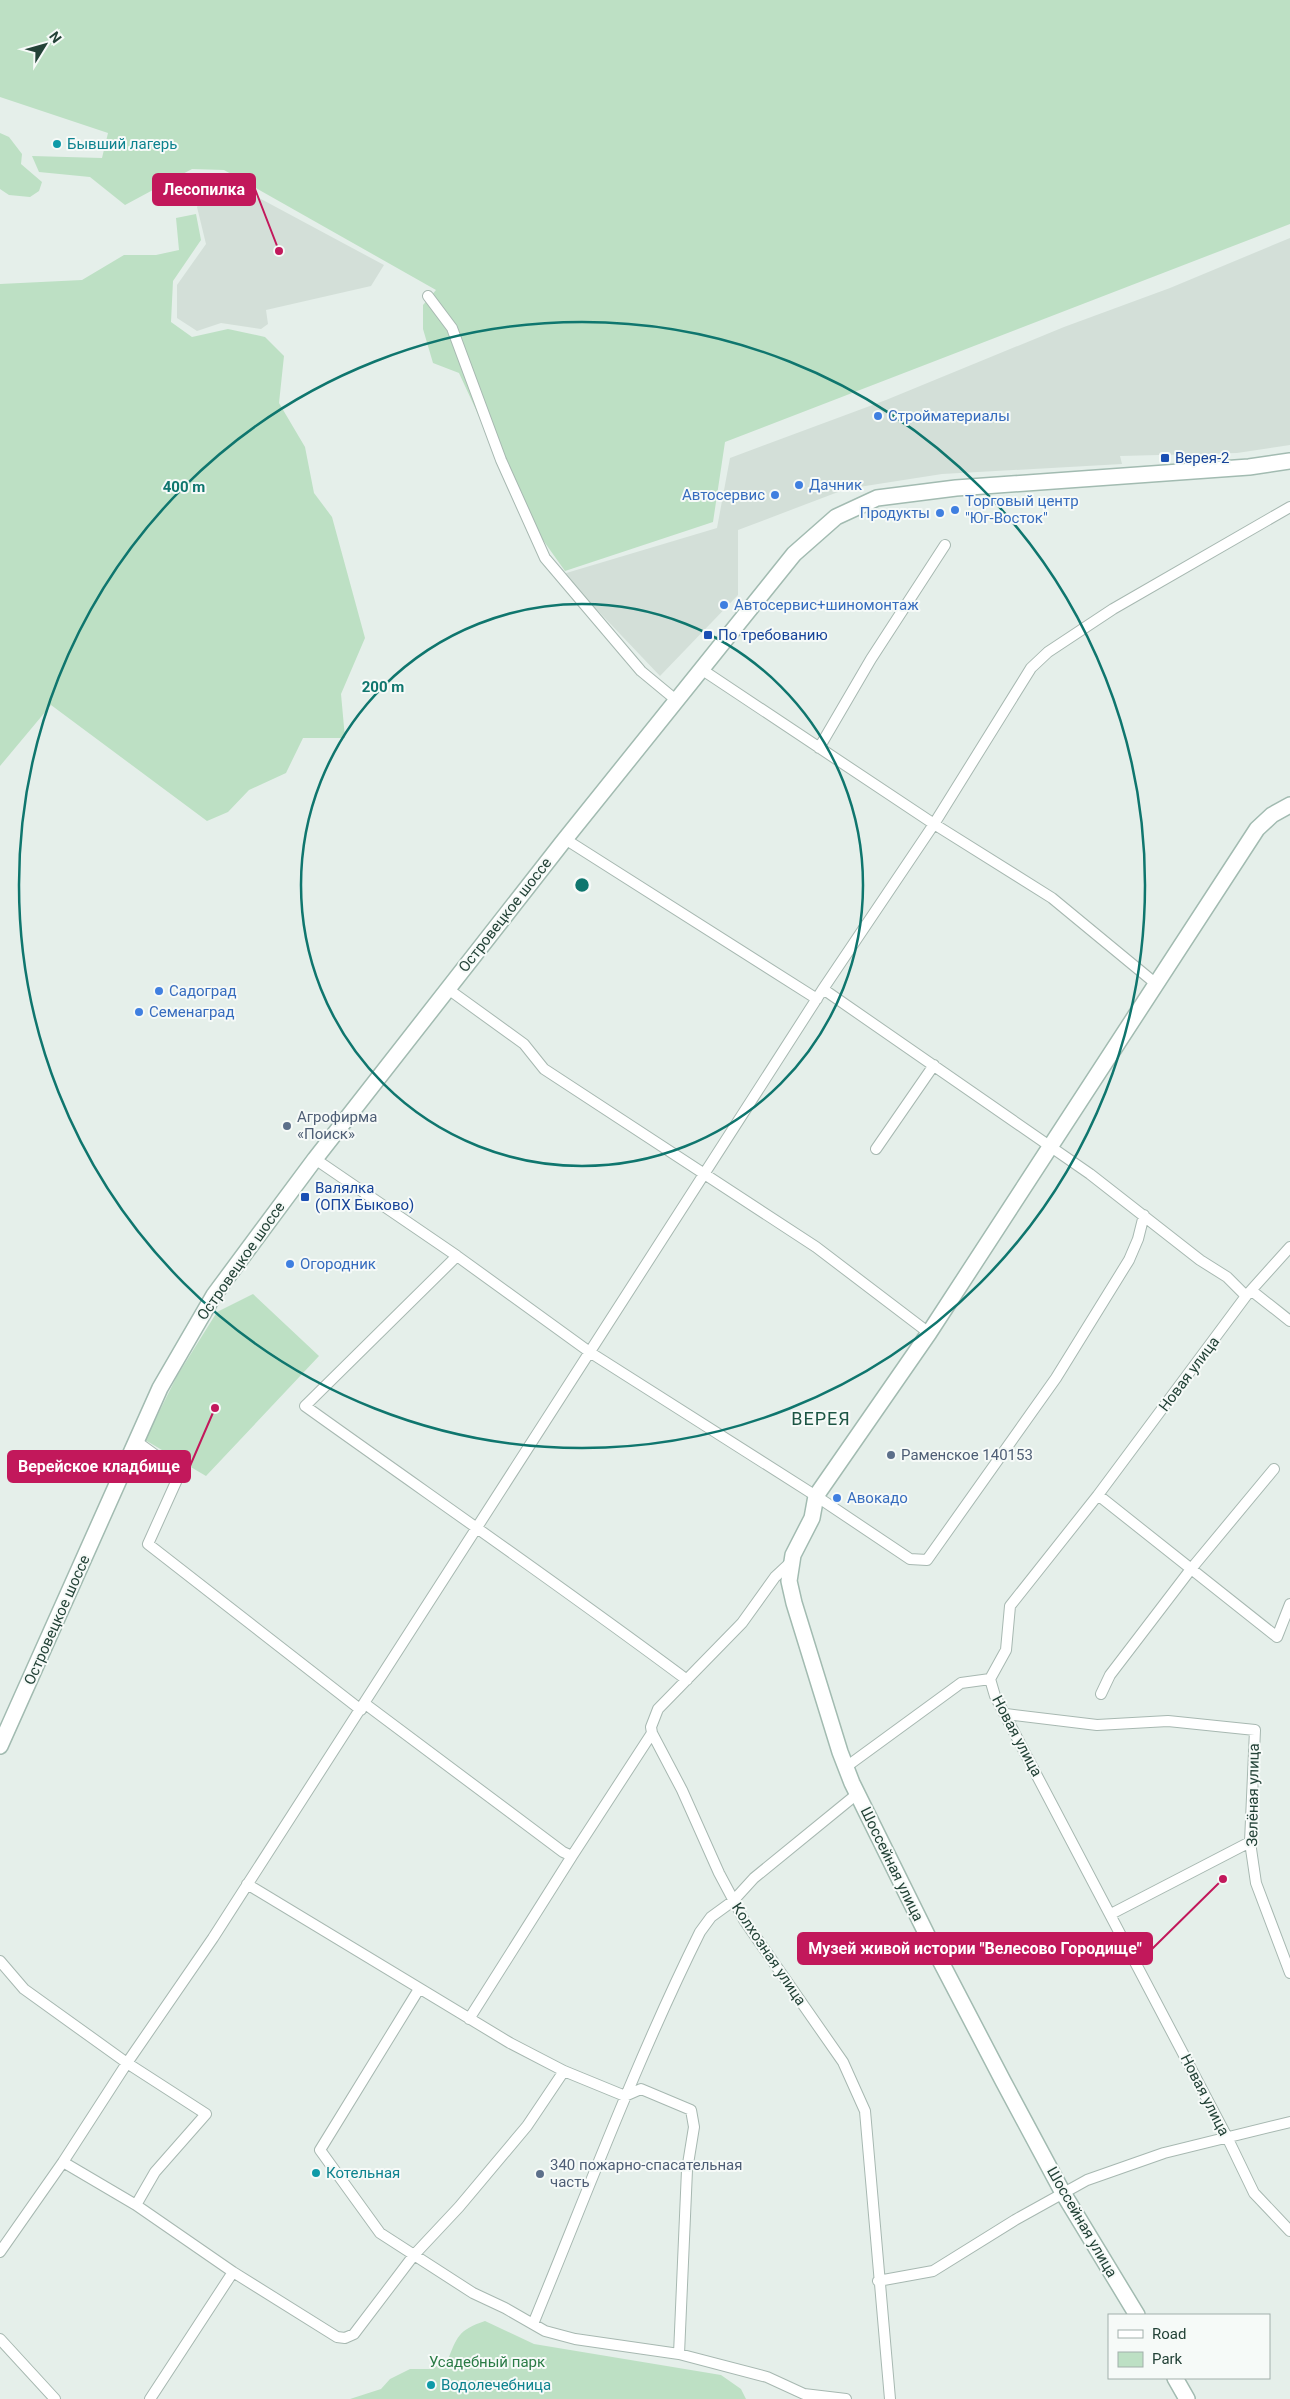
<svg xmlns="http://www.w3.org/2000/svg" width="1290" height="2399" font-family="Roboto,sans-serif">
  <rect width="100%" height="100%" fill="#e5efea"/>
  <path fill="#d3dfd8" d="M216,175L384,265L371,286L266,310L268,324L261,329L221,323L197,331L177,318V285L206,244L197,207Z
    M1290,238V445L1237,453L1120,456L1122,464L942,474L846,489L738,530V595L660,676L563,574L717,528L730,458L886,400L1064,327L1170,288Z"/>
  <path fill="#bde0c4" d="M0,0H1290V224L725,442L713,522L565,571L533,526L501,451L483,425L459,373L433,363L423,329V305L436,290L224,170L192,169L125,205L90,177L39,172L32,156L102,158L108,133L0,97Z
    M0,133L9,137L22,154L21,164L42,182L39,191L30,197L9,195L0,189Z
    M196,214L201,240L173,281L171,322L192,337L228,329L265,337L284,356L279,403L305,447L314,493L332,517L365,638L341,694L345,738H303L286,773L249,790L228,812L207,821L51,705L0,766V284L82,280L124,255H156L179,250L176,218Z
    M253,1294L319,1356L206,1476L145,1440L177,1376L217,1312Z
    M485,2321L534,2344L721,2375L741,2389L746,2399H350L381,2389L390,2379L410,2369H429L447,2362C457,2337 458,2330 485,2321Z"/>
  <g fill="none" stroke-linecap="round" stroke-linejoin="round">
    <g stroke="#a7b8b1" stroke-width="12">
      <path id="street" d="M428,296L452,328L501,460L545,558L641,671L676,700
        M701,669L934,824L1052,898L1155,983
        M819,748L871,659L945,545
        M565,839L817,999
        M448,989L524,1044L544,1069L816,1247L929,1333
        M823,989L1090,1174L1200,1260L1227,1277L1246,1296
        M876,1149L934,1065
        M315,1159L457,1256L591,1353L816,1496L910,1559L927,1560L1056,1378L1129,1260L1138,1239L1144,1215
        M1290,1247L1246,1296L1098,1495L1010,1606L1006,1650L990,1679L995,1696L1227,2137L1254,2193L1290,2231
        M457,1256L305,1406C432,1497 561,1586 687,1680
        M1252,1291L1290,1321
        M136,1441L180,1473L148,1544L361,1710
        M1098,1495L1277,1637L1290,1604
        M790,1563L775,1577L742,1623L658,1709L651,1727L652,1733L682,1790L719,1873L744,1920L843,2062L865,2111L890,2399
        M1101,1694L1110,1675L1191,1569L1274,1469
        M364,1703L563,1852L572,1856L652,1733
        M1006,1714L1097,1725L1168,1721L1255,1730L1250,1842L1256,1883L1290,1973
        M846,1767L961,1683L990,1679
        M247,1884L510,2043L564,2071L625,2096L641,2089L691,2110L694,2127L687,2170L679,2354
        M1111,1914L1250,1842
        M0,1961L24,1989L127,2063L206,2114L155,2172L136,2205
        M419,1989L320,2150L380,2233L473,2293L505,2308L545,2331L575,2339L679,2354L767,2377L804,2394L846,2399
        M469,2019L572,1856
        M63,2162L136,2205L233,2272L337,2337L345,2338L354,2334L414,2255L459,2207L527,2126L564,2071
        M0,2252L63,2162L127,2063L213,1938L823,989L934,824L1031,668L1048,652L1113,609L1290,507
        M878,2281L933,2271L1015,2220L1087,2180L1164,2153L1290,2122
        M533,2324C587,2193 637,2059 700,1932L711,1917L733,1901L754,1878L857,1794
        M0,2339L55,2399
        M150,2399L233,2272"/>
    </g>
    <g stroke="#a2bbb1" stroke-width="18">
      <path id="secondary" d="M0,1746L160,1388L214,1295L315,1159L562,843L794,554L836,517L877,498L956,488L1249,467L1290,461
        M1137,2315L1063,2193L1003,2081L930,1941L852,1783L840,1752L794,1603L789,1581L793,1555L812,1518L816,1496L929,1333L1257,829L1272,815L1290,805
        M1175,2378L1187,2399"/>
    </g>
    <use href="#street" stroke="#fff" stroke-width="10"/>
    <use href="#secondary" stroke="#fff" stroke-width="15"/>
  </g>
  <g fill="none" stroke="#0f766e" stroke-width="2.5">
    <circle cx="582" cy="885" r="281"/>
    <circle cx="582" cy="885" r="563"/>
  </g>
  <g fill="#0f9aa8" stroke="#f6faf8" stroke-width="2">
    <circle cx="57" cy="144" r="5"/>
    <circle cx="316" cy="2173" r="5"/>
    <circle cx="431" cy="2385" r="5"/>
  </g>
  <g fill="#3f7fe0" stroke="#f6faf8" stroke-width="2">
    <circle cx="878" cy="416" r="5"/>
    <circle cx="799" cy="485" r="5"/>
    <circle cx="775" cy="495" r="5"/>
    <circle cx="955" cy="510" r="5"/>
    <circle cx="940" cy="513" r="5"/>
    <circle cx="724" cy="605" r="5"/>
    <circle cx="159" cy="991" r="5"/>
    <circle cx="139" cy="1012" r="5"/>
    <circle cx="290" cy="1264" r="5"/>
    <circle cx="837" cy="1498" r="5"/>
  </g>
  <g fill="#1a4fb4" stroke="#f6faf8" stroke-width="2">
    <rect x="1160" y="453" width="10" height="10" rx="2.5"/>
    <rect x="703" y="630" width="10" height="10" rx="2.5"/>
    <rect x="300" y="1192" width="10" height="10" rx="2.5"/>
  </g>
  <g fill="#5c6f8a" stroke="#f6faf8" stroke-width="2">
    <circle cx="287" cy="1126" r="5"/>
    <circle cx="891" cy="1455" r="5"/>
    <circle cx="540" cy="2174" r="5"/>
  </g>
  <g text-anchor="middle" stroke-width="4" stroke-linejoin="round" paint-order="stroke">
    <g font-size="15" fill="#0d838f" stroke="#f6faf8" text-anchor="start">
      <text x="67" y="149">Бывший лагерь</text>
      <text x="326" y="2178">Котельная</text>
      <text x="441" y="2390">Водолечебница</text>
    </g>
    <g font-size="15" fill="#366cbe" stroke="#f6faf8" text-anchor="start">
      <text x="888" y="421">Стройматериалы</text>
      <text x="809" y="490">Дачник</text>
      <text x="765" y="500" text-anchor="end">Автосервис</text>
      <text x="965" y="506">Торговый центр<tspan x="965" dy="17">"Юг-Восток"</tspan></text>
      <text x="930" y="518" text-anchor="end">Продукты</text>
      <text x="734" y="610">Автосервис+шиномонтаж</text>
      <text x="169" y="996">Садоград</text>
      <text x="149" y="1017">Семенаград</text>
      <text x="300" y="1269">Огородник</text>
      <text x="847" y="1503">Авокадо</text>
    </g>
    <g font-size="15" fill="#164399" stroke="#f6faf8" text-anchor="start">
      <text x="1175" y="463">Верея-2</text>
      <text x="718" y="640">По требованию</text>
      <text x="315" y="1193">Валялка<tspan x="315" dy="17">(ОПХ Быково)</tspan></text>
    </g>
    <g font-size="15" fill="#234237" stroke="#f6faf8">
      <text transform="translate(505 915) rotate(-52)" y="5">Островецкое шоссе</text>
      <text transform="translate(241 1261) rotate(-55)" y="5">Островецкое шоссе</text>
      <text transform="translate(1189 1374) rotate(-53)" y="5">Новая улица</text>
      <text transform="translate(57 1620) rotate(-66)" y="5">Островецкое шоссе</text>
      <text transform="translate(1017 1736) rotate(62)" y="5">Новая улица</text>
      <text transform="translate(1253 1795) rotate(-89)" y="5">Зелёная улица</text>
      <text transform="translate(892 1864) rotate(64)" y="5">Шоссейная улица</text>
      <text transform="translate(769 1954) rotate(56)" y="5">Колхозная улица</text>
      <text transform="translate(1205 2095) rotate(63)" y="5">Новая улица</text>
      <text transform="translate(1082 2222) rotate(60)" y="5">Шоссейная улица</text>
    </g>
    <g font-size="15" fill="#4e5e75" stroke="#f6faf8" text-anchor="start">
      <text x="297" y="1122">Агрофирма<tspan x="297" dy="17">«Поиск»</tspan></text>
      <text x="901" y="1460">Раменское 140153</text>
      <text x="550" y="2170">340 пожарно-спасательная<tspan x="550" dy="17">часть</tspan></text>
    </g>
    <g font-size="15" fill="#2a7b45" stroke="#f6faf8">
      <text x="487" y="2367">Усадебный парк</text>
    </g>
    <g font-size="18" letter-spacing="1" fill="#1d5544" stroke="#f6faf8">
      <text x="821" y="1425">ВЕРЕЯ</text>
    </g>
  </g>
  <circle cx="582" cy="885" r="8" fill="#0f766e" stroke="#f6faf8" stroke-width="2.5"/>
  <g font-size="15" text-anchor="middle" font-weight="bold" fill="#0f766e" stroke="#f6faf8" stroke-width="4" stroke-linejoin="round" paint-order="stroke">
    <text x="184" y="492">400 m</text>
    <text x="383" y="692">200 m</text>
  </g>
  <path fill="none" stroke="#c2185b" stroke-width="2" d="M279 251L255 189M215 1408L190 1466M1223 1879L1152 1949"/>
  <g fill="#c2185b" stroke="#f6faf8" stroke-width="2">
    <circle cx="279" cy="251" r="5"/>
    <circle cx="215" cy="1408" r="5"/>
    <circle cx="1223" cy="1879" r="5"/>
  </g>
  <g fill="#c2185b" stroke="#c2185b" stroke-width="2">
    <rect x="153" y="174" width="102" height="31" rx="5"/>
    <rect x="8" y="1451" width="182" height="31" rx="5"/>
    <rect x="798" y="1933" width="354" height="31" rx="5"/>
  </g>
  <g font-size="16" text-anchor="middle" font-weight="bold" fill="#fff">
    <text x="204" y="195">Лесопилка</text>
    <text x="99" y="1472">Верейское кладбище</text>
    <text x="975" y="1954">Музей живой истории "Велесово Городище"</text>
  </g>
  <rect x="1108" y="2314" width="162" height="65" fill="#f6faf8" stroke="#a2b0ab"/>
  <rect x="1118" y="2330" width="25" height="8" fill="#ffffff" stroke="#a2b0ab"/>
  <text x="1152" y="2339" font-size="15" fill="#234237">Road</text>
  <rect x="1118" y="2352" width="25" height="15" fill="#bde0c4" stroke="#a2b0ab"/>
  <text x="1152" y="2364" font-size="15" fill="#234237">Park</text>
  <g transform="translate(45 45) rotate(53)" stroke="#f6faf8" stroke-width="4" paint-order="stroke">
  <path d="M0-4L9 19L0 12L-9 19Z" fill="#234237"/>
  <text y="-8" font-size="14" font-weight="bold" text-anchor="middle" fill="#234237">N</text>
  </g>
</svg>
